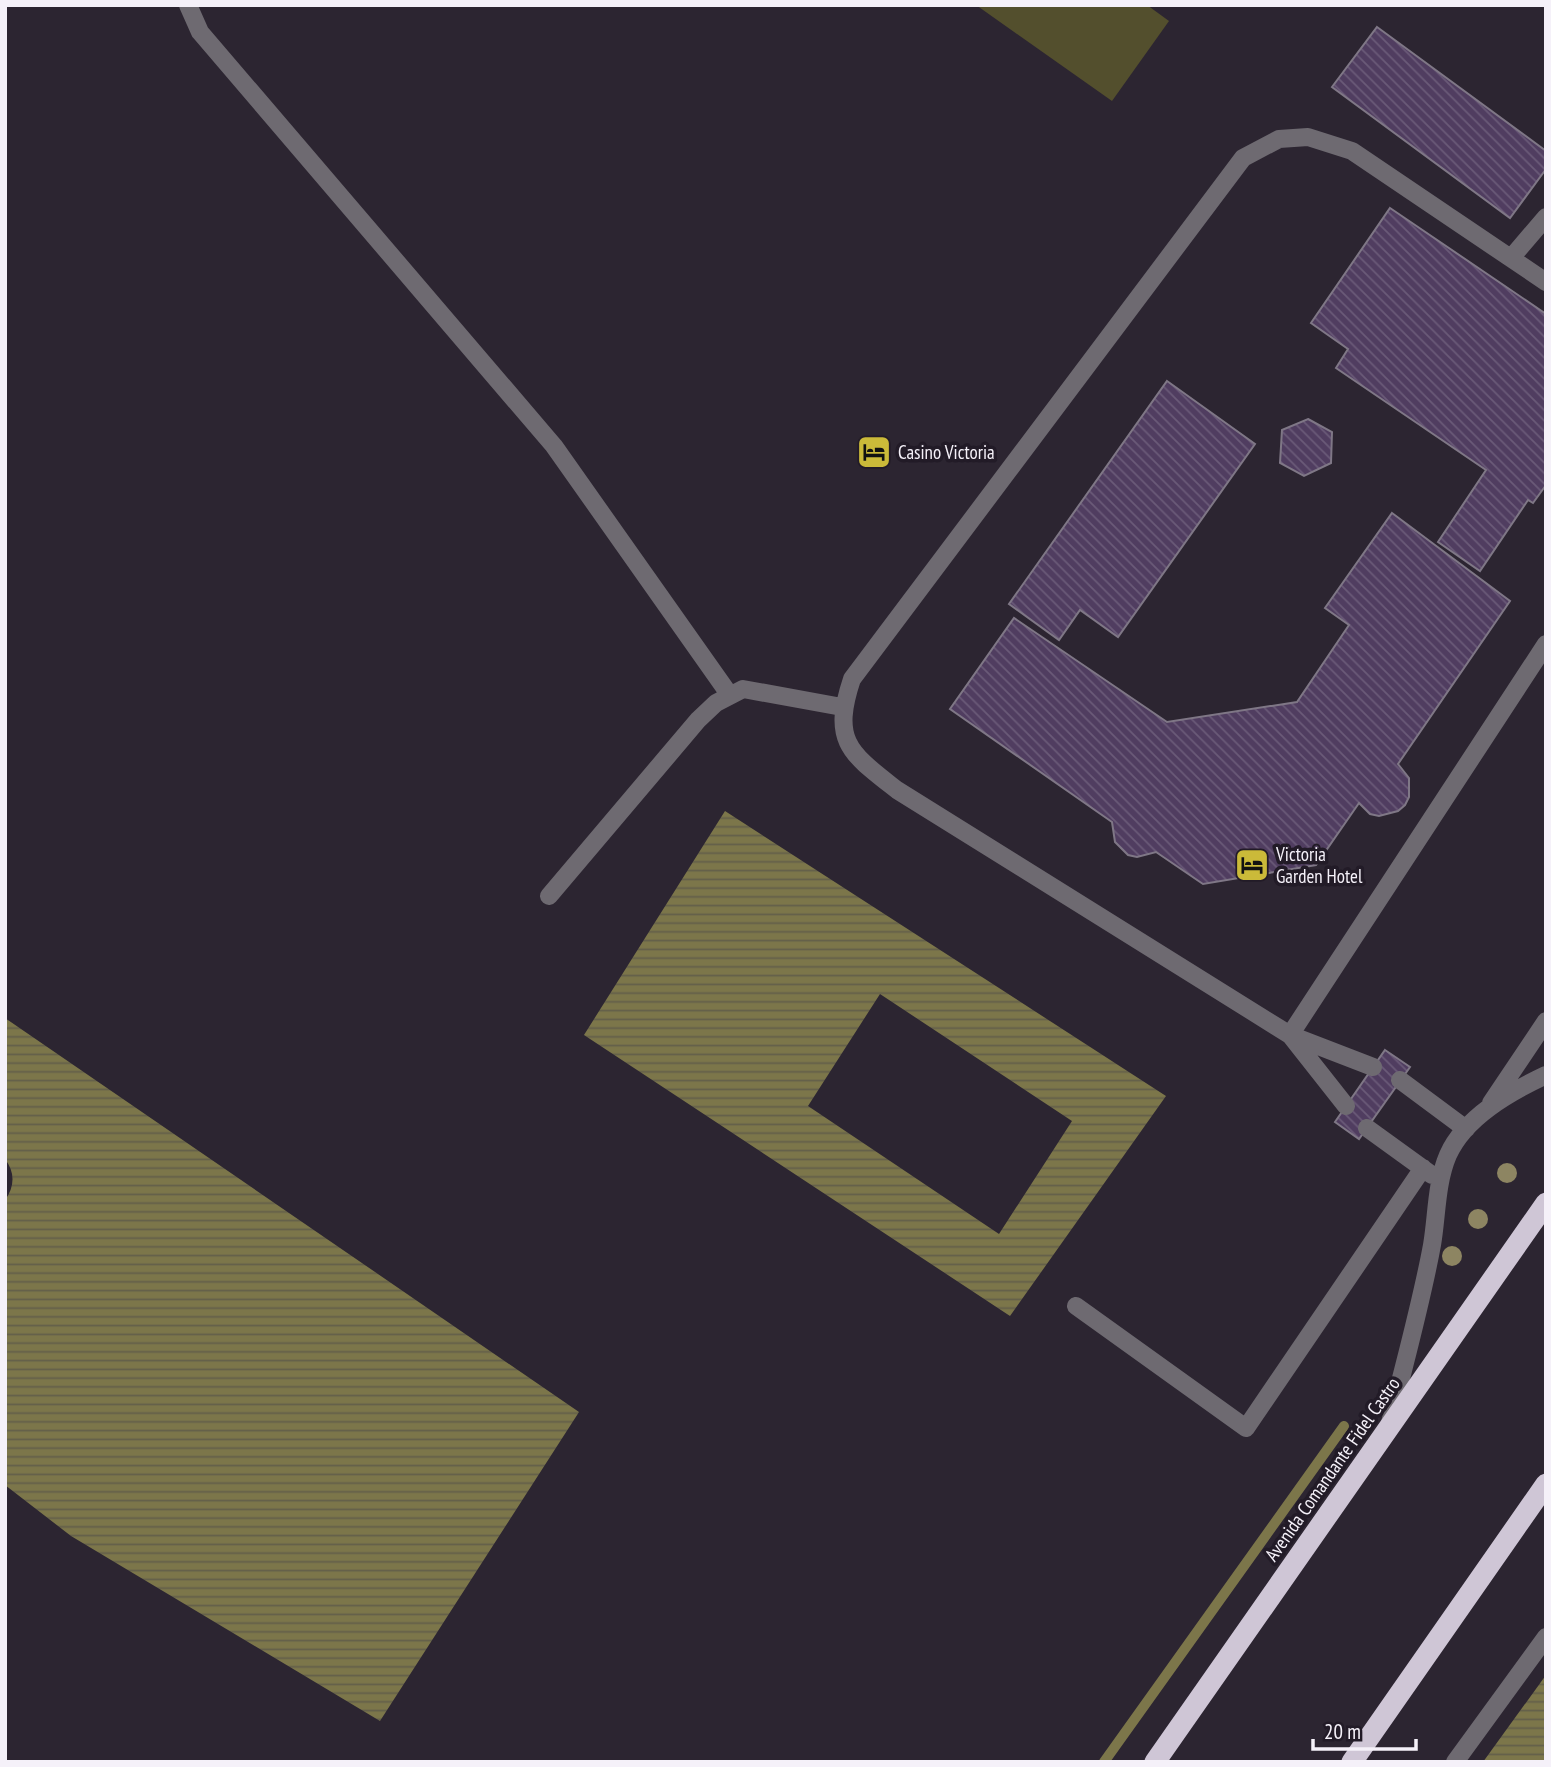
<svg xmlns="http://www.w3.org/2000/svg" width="1551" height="1767" font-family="'PT Sans Narrow',sans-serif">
  <defs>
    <pattern id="water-rules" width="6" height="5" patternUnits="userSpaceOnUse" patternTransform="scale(1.75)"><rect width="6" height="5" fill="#7c764a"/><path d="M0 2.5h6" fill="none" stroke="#635f4a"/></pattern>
    <pattern id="building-back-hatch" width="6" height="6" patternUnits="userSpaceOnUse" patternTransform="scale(1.75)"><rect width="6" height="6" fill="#503d60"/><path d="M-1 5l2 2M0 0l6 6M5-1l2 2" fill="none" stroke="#6a5a78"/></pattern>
  </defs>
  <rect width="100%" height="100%" fill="#2c2531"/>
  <path fill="#534f2d" d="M976,5H1147L1169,21L1112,101Z"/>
  <path fill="url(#water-rules)" fill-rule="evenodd" d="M725,811L1166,1096L1010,1316L584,1035ZM880,994L1072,1121L999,1234L808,1106Z
    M5,1018L579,1412L380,1721L71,1536L5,1485V1200C15,1186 15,1172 5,1159Z
    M1546,1675V1762H1483Z"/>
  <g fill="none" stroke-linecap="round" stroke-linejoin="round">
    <path stroke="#7c764a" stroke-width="10" d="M1104,1762L1344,1426"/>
  </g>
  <path fill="url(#building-back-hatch)" stroke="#7f7786" stroke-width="2" d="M1377,27L1546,151V169L1510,218L1332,87Z
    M1390,208L1546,314V485L1533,503L1528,500L1480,571L1438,542L1486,470L1336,368L1348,349L1311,323Z
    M1167,381L1255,444L1118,637L1080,610L1059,640L1009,604Z
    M1308,419L1332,432L1331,463L1304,476L1280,463L1282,430Z
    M1392,513L1510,601L1398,764L1409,778V797L1405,805L1398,811L1379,816L1370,814L1359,803L1316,865L1203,884L1156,852L1137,857L1128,855L1115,842L1112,822L950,709L1014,618L1167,722L1297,702L1349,625L1325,608Z
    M1385,1050L1410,1067L1359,1139L1335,1122Z"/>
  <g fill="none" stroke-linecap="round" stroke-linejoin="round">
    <path stroke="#6e6a71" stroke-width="18" d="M188,5L200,32L554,446L729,694
      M1511,258L1546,217
      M549,896L698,720L716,703L743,689L842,707
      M1290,1035L1546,644
      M1290,1035L1346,1106
      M1373,1067L1290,1035L897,790C850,753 831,742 852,679L1243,158L1279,139L1308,137L1352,151L1546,282
      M1400,1080L1466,1129
      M1491,1103L1546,1021
      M1367,1128L1432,1175
      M1076,1306L1246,1428L1423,1168
      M1390,1423C1404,1364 1421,1305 1432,1245C1437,1216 1436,1183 1448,1155C1465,1117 1510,1092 1546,1075"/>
    <path stroke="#6e6a71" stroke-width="18" d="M1455,1762L1546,1637"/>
    <path stroke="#cfc6d6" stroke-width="21" d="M1155,1762L1546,1203
      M1352,1762L1546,1484"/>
  </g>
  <g fill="#8d8562">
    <circle cx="1507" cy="1173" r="10"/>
    <circle cx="1478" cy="1219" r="10"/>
    <circle cx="1452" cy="1256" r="10"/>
  </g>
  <defs>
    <g id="hotel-square" transform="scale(1.75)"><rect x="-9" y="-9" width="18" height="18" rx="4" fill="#cbba39" stroke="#221b27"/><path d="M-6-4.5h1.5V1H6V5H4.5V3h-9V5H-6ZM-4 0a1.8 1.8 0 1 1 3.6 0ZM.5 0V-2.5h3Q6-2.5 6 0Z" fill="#111"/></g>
  </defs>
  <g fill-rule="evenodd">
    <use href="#hotel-square" x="874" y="452"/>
    <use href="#hotel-square" x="1252" y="865"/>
  </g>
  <g text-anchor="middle" stroke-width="7" stroke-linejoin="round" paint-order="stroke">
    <g font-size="19" fill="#f5f1f9" stroke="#221b27" text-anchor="start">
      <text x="898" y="459">Casino Victoria</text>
      <text x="1276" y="861">Victoria<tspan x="1276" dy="22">Garden Hotel</tspan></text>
    </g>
    <g font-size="19" fill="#f5f1f9" stroke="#221b27">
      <text transform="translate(1332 1469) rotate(-55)" y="7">Avenida Comandante Fidel Castro</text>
    </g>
  </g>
  <rect width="1551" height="1767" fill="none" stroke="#f5f1f9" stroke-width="14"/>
  <path d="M1313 1739v10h103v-10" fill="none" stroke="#f5f1f9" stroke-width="3.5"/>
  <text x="1324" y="1739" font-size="21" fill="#f5f1f9" stroke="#221b27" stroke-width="5" paint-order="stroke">20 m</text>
</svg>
